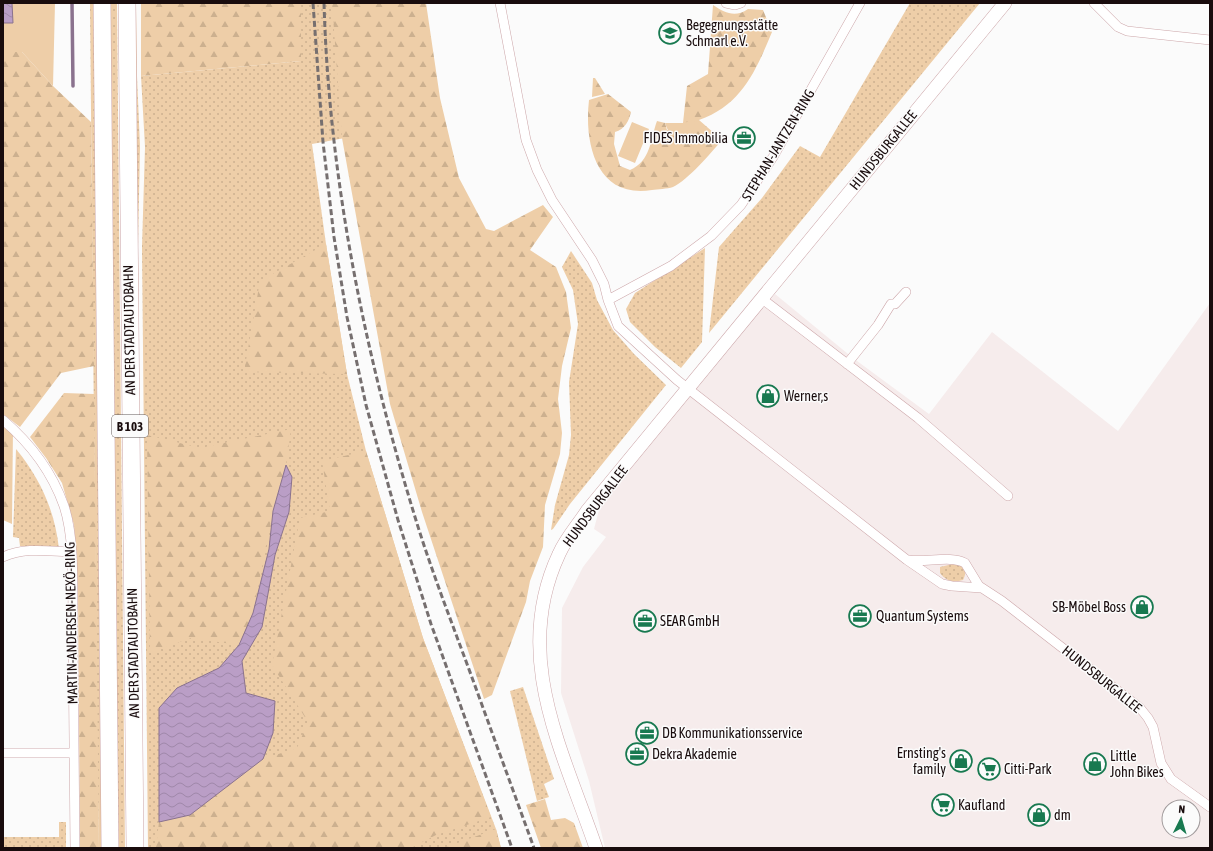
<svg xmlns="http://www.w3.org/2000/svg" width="1213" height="851" font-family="'Asap Condensed',sans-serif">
  <defs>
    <pattern id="grass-dots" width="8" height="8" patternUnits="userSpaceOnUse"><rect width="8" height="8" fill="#eecea8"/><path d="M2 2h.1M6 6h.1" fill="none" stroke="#ccb08f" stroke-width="1.8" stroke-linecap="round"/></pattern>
    <pattern id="forest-firs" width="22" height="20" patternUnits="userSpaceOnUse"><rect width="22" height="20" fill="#eecea8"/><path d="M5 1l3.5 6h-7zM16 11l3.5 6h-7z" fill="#ccb08f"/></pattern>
    <pattern id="water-waves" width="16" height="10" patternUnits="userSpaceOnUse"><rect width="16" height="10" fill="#ba9ec6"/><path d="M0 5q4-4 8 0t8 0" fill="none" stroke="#9f87a9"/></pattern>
  </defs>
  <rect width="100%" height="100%" fill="#fbfbfb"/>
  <path fill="#f6ecec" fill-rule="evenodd" d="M775,294L853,358L929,414L992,332L1118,431L1210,303V848H605L589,781L561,693L562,608L583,567L606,537L594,529L600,506ZM1169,807H1193V831H1169Z"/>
  <path fill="url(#grass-dots)" d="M90,3H95L103,848H99L97,751Z
    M110,3H117L125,848H118Z
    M133,3H136L137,76L140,147L138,247L143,848Z
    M301,3H415L378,132L312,144L326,244L347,374L366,451L423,638L496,829L501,848H148L142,247L145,147L141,76L301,61Z
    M910,3H980L709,333L719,247L762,198L800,146L820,157Z
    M705,248L702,342L681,368L655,347L630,322L626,309L635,293Z
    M571,251L592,283L597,300L613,330L634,354L666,385L570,504L553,529L551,530L555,505L569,455L571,435L569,382L578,324L573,290L562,267Z
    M16,449C40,478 55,511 59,549L20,546L19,538L13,537Z
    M957,563C966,567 967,572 963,580C953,583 946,581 940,573V567Z
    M523,687L554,779L544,784L549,797L537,801L510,691Z
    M59,822H66V848H3V837H59Z"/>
  <path fill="url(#forest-firs)" d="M141,3H301V61L141,76Z
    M332,3H426L440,98L459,178L486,229L494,231L543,205L553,217L530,250L556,267L566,292L571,328L562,366L558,399L562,433L560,454L545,505L543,547L530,581L526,602L492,695L484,699L422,512L390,404L342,138Z
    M713,5C725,13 735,18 748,9L763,10L772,32C756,70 742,105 699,120L722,140C711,153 688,180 673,187C667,189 658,189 652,190C596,199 584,143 589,100L608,94L631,112C629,121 625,129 615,132L614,144L620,166L630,170C651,161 650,140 657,121L665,123L667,130L683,123L687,86L708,74Z
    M3,52H22L53,86L91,122L94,366L61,373L20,427L3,414Z
    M593,78H595L605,94L592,97Z
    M326,244L347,374L244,372L260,281Z
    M64,393L94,394L99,848H80L78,598L74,525L62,483L46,458L30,437Z
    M3,420L13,428L12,524L3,520Z
    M291,429L286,465L273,511L253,613L239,645L191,638L150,653L147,435L200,448Z
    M366,451L423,638L491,817L436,835L411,848H156L159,822L190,815L263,759L297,748L308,722L272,665L300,518L330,511L322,461Z
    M545,799L551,820L565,818L574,823L583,848H541L526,805Z
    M496,829L501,848H444Z"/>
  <path fill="#eecea8" d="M3,3H55L53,86L22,52H3Z
    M695,120C694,142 671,144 665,123H683Z
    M632,122L649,129L635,163L618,156Z"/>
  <path fill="url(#water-waves)" stroke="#8a728e" d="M3,3H12L13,23H3Z
    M286,465L292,477L289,512L275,555L262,627L242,661L246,693L275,701L273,733L263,759L190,815L159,822V708L177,688L219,668L239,645L253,613L269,549L273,511Z"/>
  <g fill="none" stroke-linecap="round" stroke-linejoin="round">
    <path stroke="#8a728e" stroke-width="3.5" d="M72,3L73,86"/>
    <g stroke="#cda7aa" stroke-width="10">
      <path id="street" d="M500,3L526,140L537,170L552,200L592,260L604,284L608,300L618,326L677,380L907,560L942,584L952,586L982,588
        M726,3L735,5L741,3
        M1094,3L1118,27L1127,31L1210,40
        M761,298L918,418L1008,496
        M608,300L671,266L711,236L741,205L773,157L860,3
        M847,364L878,325L891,304H895L906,292
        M3,420C30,443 52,472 64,506C76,542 72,597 73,636C74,706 75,777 75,848
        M3,557C25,547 47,551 71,552
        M908,560C925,563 951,555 965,563L979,586L1002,601L1140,708L1148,718L1153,727L1161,763L1171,779L1210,807
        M3,753H74"/>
    </g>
    <g stroke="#cda7aa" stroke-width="14">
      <path id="secondary" d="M596,848C563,751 511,656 559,554C566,538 578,525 587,511L1005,3"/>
    </g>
    <g stroke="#cda7aa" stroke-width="18">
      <path id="highway" d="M102,3L110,848
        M127,3L135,848"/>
    </g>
    <use href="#street" stroke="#fff" stroke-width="9"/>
    <use href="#secondary" stroke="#fff" stroke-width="13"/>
    <use href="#highway" stroke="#fff" stroke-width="17"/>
    <path stroke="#766f6f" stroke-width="3" stroke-dasharray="6 3" stroke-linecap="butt" d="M313,3L323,142L334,237L347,317L366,405L398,520L431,624L512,848
      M324,3C329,177 364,351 415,517C432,573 454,628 474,683C494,738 514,793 534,848"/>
  </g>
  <defs>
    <g id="school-ring" transform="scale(1.15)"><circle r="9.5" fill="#fbfbfb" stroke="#187950" stroke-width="1.5"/><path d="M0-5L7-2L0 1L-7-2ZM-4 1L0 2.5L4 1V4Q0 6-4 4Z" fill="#187950"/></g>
    <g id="office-ring" transform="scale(1.15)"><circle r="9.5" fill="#fbfbfb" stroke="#187950" stroke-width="1.5"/><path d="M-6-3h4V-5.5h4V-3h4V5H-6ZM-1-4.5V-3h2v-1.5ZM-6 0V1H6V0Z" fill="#187950"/></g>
    <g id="shop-ring" transform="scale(1.15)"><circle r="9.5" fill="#fbfbfb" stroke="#187950" stroke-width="1.5"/><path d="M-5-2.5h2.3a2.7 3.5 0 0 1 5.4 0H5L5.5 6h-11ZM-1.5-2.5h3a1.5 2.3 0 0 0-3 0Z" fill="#187950"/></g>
    <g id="supermarket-ring" transform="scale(1.15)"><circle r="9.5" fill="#fbfbfb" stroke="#187950" stroke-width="1.5"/><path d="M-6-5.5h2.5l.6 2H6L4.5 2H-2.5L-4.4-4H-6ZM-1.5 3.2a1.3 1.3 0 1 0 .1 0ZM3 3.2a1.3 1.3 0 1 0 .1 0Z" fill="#187950"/></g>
  </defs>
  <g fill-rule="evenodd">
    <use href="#school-ring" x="670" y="33"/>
    <use href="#office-ring" x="744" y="138"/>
    <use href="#shop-ring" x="768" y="396"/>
    <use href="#shop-ring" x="1142" y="607"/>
    <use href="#office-ring" x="860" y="616"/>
    <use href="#office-ring" x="645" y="621"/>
    <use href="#office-ring" x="647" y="733"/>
    <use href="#office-ring" x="637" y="754"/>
    <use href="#shop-ring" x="961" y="761"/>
    <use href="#shop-ring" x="1095" y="764"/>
    <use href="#supermarket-ring" x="989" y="769"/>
    <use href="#supermarket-ring" x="943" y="805"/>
    <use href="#shop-ring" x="1039" y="815"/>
  </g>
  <g text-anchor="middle" stroke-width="3" stroke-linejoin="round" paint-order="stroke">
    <rect fill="#fbfbfb" stroke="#5d5454" stroke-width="1" x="112" y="415" width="36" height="22" rx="3"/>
    <g font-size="13" font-weight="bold" fill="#190c0d">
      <text x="130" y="431">B 103</text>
    </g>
    <g font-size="14" fill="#190c0d" stroke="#fbfbfb" text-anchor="start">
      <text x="686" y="30">Begegnungsstätte<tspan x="686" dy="16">Schmarl e.V.</tspan></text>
      <text x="728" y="143" text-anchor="end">FIDES Immobilia</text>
      <text x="784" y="401">Werner,s</text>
      <text x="1126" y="612" text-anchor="end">SB-Möbel Boss</text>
      <text x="876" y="621">Quantum Systems</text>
      <text x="660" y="626">SEAR GmbH</text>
      <text x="662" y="738">DB Kommunikationsservice</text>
      <text x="946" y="758" text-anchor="end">Ernsting's<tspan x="946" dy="16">family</tspan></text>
      <text x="652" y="759">Dekra Akademie</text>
      <text x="1110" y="761">Little<tspan x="1110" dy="16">John Bikes</tspan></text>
      <text x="1004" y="774">Citti-Park</text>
      <text x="958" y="810">Kaufland</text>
      <text x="1054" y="820">dm</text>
    </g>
    <g font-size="14" fill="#190c0d" stroke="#fbfbfb">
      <text transform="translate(778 145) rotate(-59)" y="5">STEPHAN-JANTZEN-RING</text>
      <text transform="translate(883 150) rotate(-51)" y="5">HUNDSBURGALLEE</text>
      <text transform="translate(129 330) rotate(-91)" y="5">AN DER STADTAUTOBAHN</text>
      <text transform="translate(595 506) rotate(-53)" y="5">HUNDSBURGALLEE</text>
      <text transform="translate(71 623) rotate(-91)" y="5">MARTIN-ANDERSEN-NEXÖ-RING</text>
      <text transform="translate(133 653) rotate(-91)" y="5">AN DER STADTAUTOBAHN</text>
      <text transform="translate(1102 679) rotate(39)" y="5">HUNDSBURGALLEE</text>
    </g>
  </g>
  <rect width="1213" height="851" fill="none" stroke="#190c0d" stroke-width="8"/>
  <g transform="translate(1181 819) rotate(5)"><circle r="19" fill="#fbfbfb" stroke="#a19b9c"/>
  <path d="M0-3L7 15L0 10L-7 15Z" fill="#187950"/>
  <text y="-6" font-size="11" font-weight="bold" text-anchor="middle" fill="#190c0d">N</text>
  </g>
</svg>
